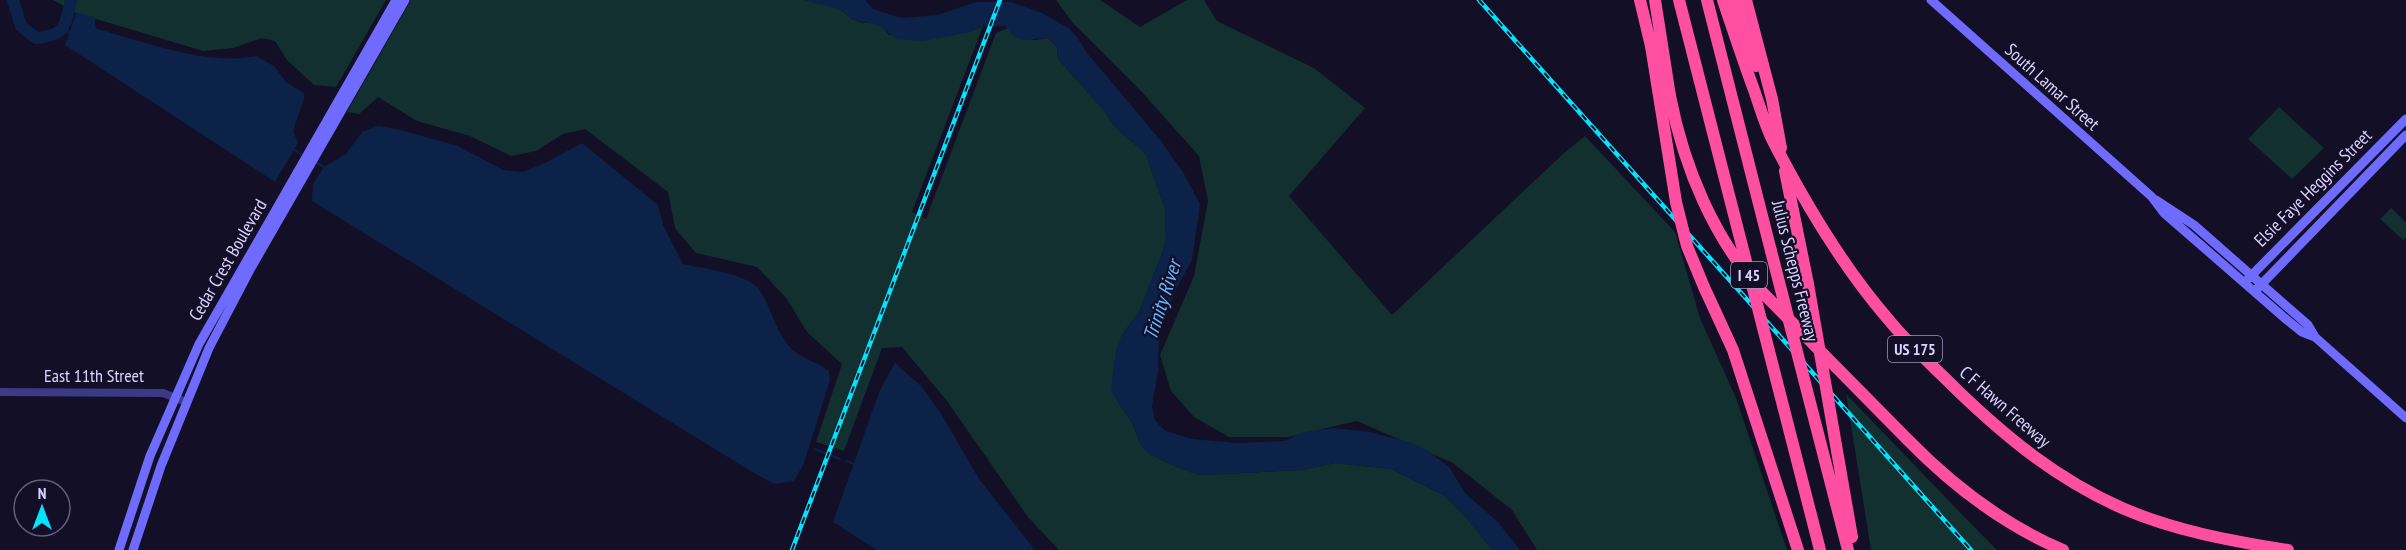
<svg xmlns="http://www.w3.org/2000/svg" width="2406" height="550" font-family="'PT Sans Narrow',sans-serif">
  <rect width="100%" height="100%" fill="#130f26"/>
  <path fill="#12302f" d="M53,0H386L336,87L314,85L287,60L275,41L262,38L233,48L203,51L76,13Z
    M411,0H804C816,3 831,4 841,10C845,12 848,17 852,19C867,27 877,17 889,35L970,32L983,26L912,212L926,219L996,33L1008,28L1015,37L1035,40L1048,38L1057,47L1058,58L1062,63L1105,112L1114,126L1146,154L1165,209L1166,238L1164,248L1140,310L1122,335L1112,388C1115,400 1124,410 1131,421C1136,429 1137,439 1143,447C1150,457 1190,473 1202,475L1302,470L1335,463L1391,469L1445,496L1470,522L1492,550H1059L1028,517L947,401L902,347L882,348L844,451L816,442L842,364L807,332L787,299L757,267L696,253L675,228L668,192L585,129L563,134L536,151L511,156L470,136L417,121L378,97L359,114L347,112Z
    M1056,0H1100L1140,27L1187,0H1204L1217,21L1314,68L1365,108L1289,196L1392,315L1564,153L1585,136L1675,232L1700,318L1736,398L1787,550H1537L1512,510L1453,463L1357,421L1289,437H1229L1194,417L1171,391L1160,355L1194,276L1208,201L1199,156L1141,91L1072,22Z
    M2279,107L2324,148L2292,179L2248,139Z
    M2391,208L2406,222V238L2403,240L2380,219Z
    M1846,394L1978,531L1997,550H1871Z"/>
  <path fill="#0c2248" d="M804,0H865L873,9L902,18L938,15L976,2H1011L1042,13L1070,29L1077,37L1087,53L1161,141L1183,172L1200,204L1192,260L1176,289L1159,336L1158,371L1152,406L1155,420L1159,425L1166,431L1192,439L1238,443L1284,441L1304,432L1335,428L1370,432L1415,444L1427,450L1449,467L1466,494L1498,522L1520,550H1492L1470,522L1445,496L1391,469L1335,463L1302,470L1203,475L1191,473L1149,454L1141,445L1133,424L1113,394L1111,388L1116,350L1122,335L1140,310L1164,248L1166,238L1165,209L1146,154L1114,126L1105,112L1062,63L1058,58L1057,47L1048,38L1022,40L1015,37L1005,26H983L970,32L923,41L896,39L879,25L858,21L850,18L842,10Z
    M76,13L95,17V26L97,29C146,42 206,66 256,56L274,66L286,82L304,93V99L293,131L298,143L275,182L65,45Z
    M378,126L397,129L458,146L503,170L523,172L547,162L582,143L658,205L663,225L683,264C701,268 747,274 758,288C771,306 775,330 789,346C800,359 816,361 829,371L830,380L804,463L794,481L774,484L752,472L312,201L313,184L324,167L346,154L362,132Z
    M895,363L921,386L940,412L979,479L1035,550H877L833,522L880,390Z"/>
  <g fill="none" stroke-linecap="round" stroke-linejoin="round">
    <path stroke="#0c2248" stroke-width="2" d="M62,29L70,33
      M293,149L304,156
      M315,162L326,168
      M815,449L840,459
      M846,461L854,464"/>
    <path stroke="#0c2248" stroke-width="12" d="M13,0L21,26L36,38C65,35 65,28 71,0"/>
    <path stroke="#3d3a85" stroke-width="8" d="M0,392L163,393L186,402"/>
    <path stroke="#6f6bff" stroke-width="9" d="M1931,0L2152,197L2164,213L2287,320L2302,332L2315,337L2406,418
      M2156,200L2194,225L2308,325L2315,337
      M2245,282L2406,119
      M2255,291L2406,135
      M119,550L150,456L199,344L396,0
      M133,550L161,466L209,348L251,268L405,0"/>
    <path stroke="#ff4fa3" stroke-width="12" d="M1640,0L1651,46
      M1655,0L1670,96
      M1707,0L1771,251
      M1723,0C1733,30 1743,60 1754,90C1760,107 1765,125 1773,141C1805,203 1842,266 1888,319C1909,345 1934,367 1957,390C2008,439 2057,479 2122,508C2175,531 2231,541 2288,550
      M1735,0L1756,66
      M1746,0L1772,99L1781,148
      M1785,171L1808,284
      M1908,440C1953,486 2004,525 2063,550"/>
    <g stroke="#00e5ff" stroke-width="4.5">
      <path id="rail" d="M1479,0L1971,550
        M792,550L1000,0"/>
    </g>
    <use href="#rail" stroke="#130f26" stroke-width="2" stroke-dasharray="7" stroke-linecap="butt"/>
    <path stroke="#ff4fa3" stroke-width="12" d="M1679,0L1820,550
      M1651,46L1676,202L1687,246L1704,287L1733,350L1798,550
      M1670,96C1684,168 1714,239 1763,293L1908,440
      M1771,251L1848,550
      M1808,284L1852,537"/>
  </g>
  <g text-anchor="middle" stroke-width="4.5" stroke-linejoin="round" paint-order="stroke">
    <g fill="#130f26" stroke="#9e99be" stroke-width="1.5">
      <rect x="1731" y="262" width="36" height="26" rx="4.5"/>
      <rect x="1888" y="336" width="54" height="26" rx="4.5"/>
    </g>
    <g font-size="16" font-weight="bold" fill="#d9d4ff">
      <text x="1749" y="281">I 45</text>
      <text x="1915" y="355">US 175</text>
    </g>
    <g font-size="18" fill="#d9d4ff" stroke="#130f26">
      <text transform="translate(2052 87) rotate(42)" y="6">South Lamar Street</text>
      <text transform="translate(2313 188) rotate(-45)" y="6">Elsie Faye Heggins Street</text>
      <text transform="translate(228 260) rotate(-60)" y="6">Cedar Crest Boulevard</text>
      <text transform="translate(1795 271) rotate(76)" y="6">Julius Schepps Freeway</text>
      <text x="94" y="382">East 11th Street</text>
      <text transform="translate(2005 407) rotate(41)" y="6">C F Hawn Freeway</text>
    </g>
    <g font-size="20" font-style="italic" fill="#62b6ff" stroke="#130f26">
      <text transform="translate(1162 300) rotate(-72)" y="7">Trinity River</text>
    </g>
  </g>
  <g transform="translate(42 508)"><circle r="28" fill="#130f26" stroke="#625e7d" stroke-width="1.5"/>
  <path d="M0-4.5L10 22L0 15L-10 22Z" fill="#00e5ff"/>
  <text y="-9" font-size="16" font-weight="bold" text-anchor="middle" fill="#d9d4ff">N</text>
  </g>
</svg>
